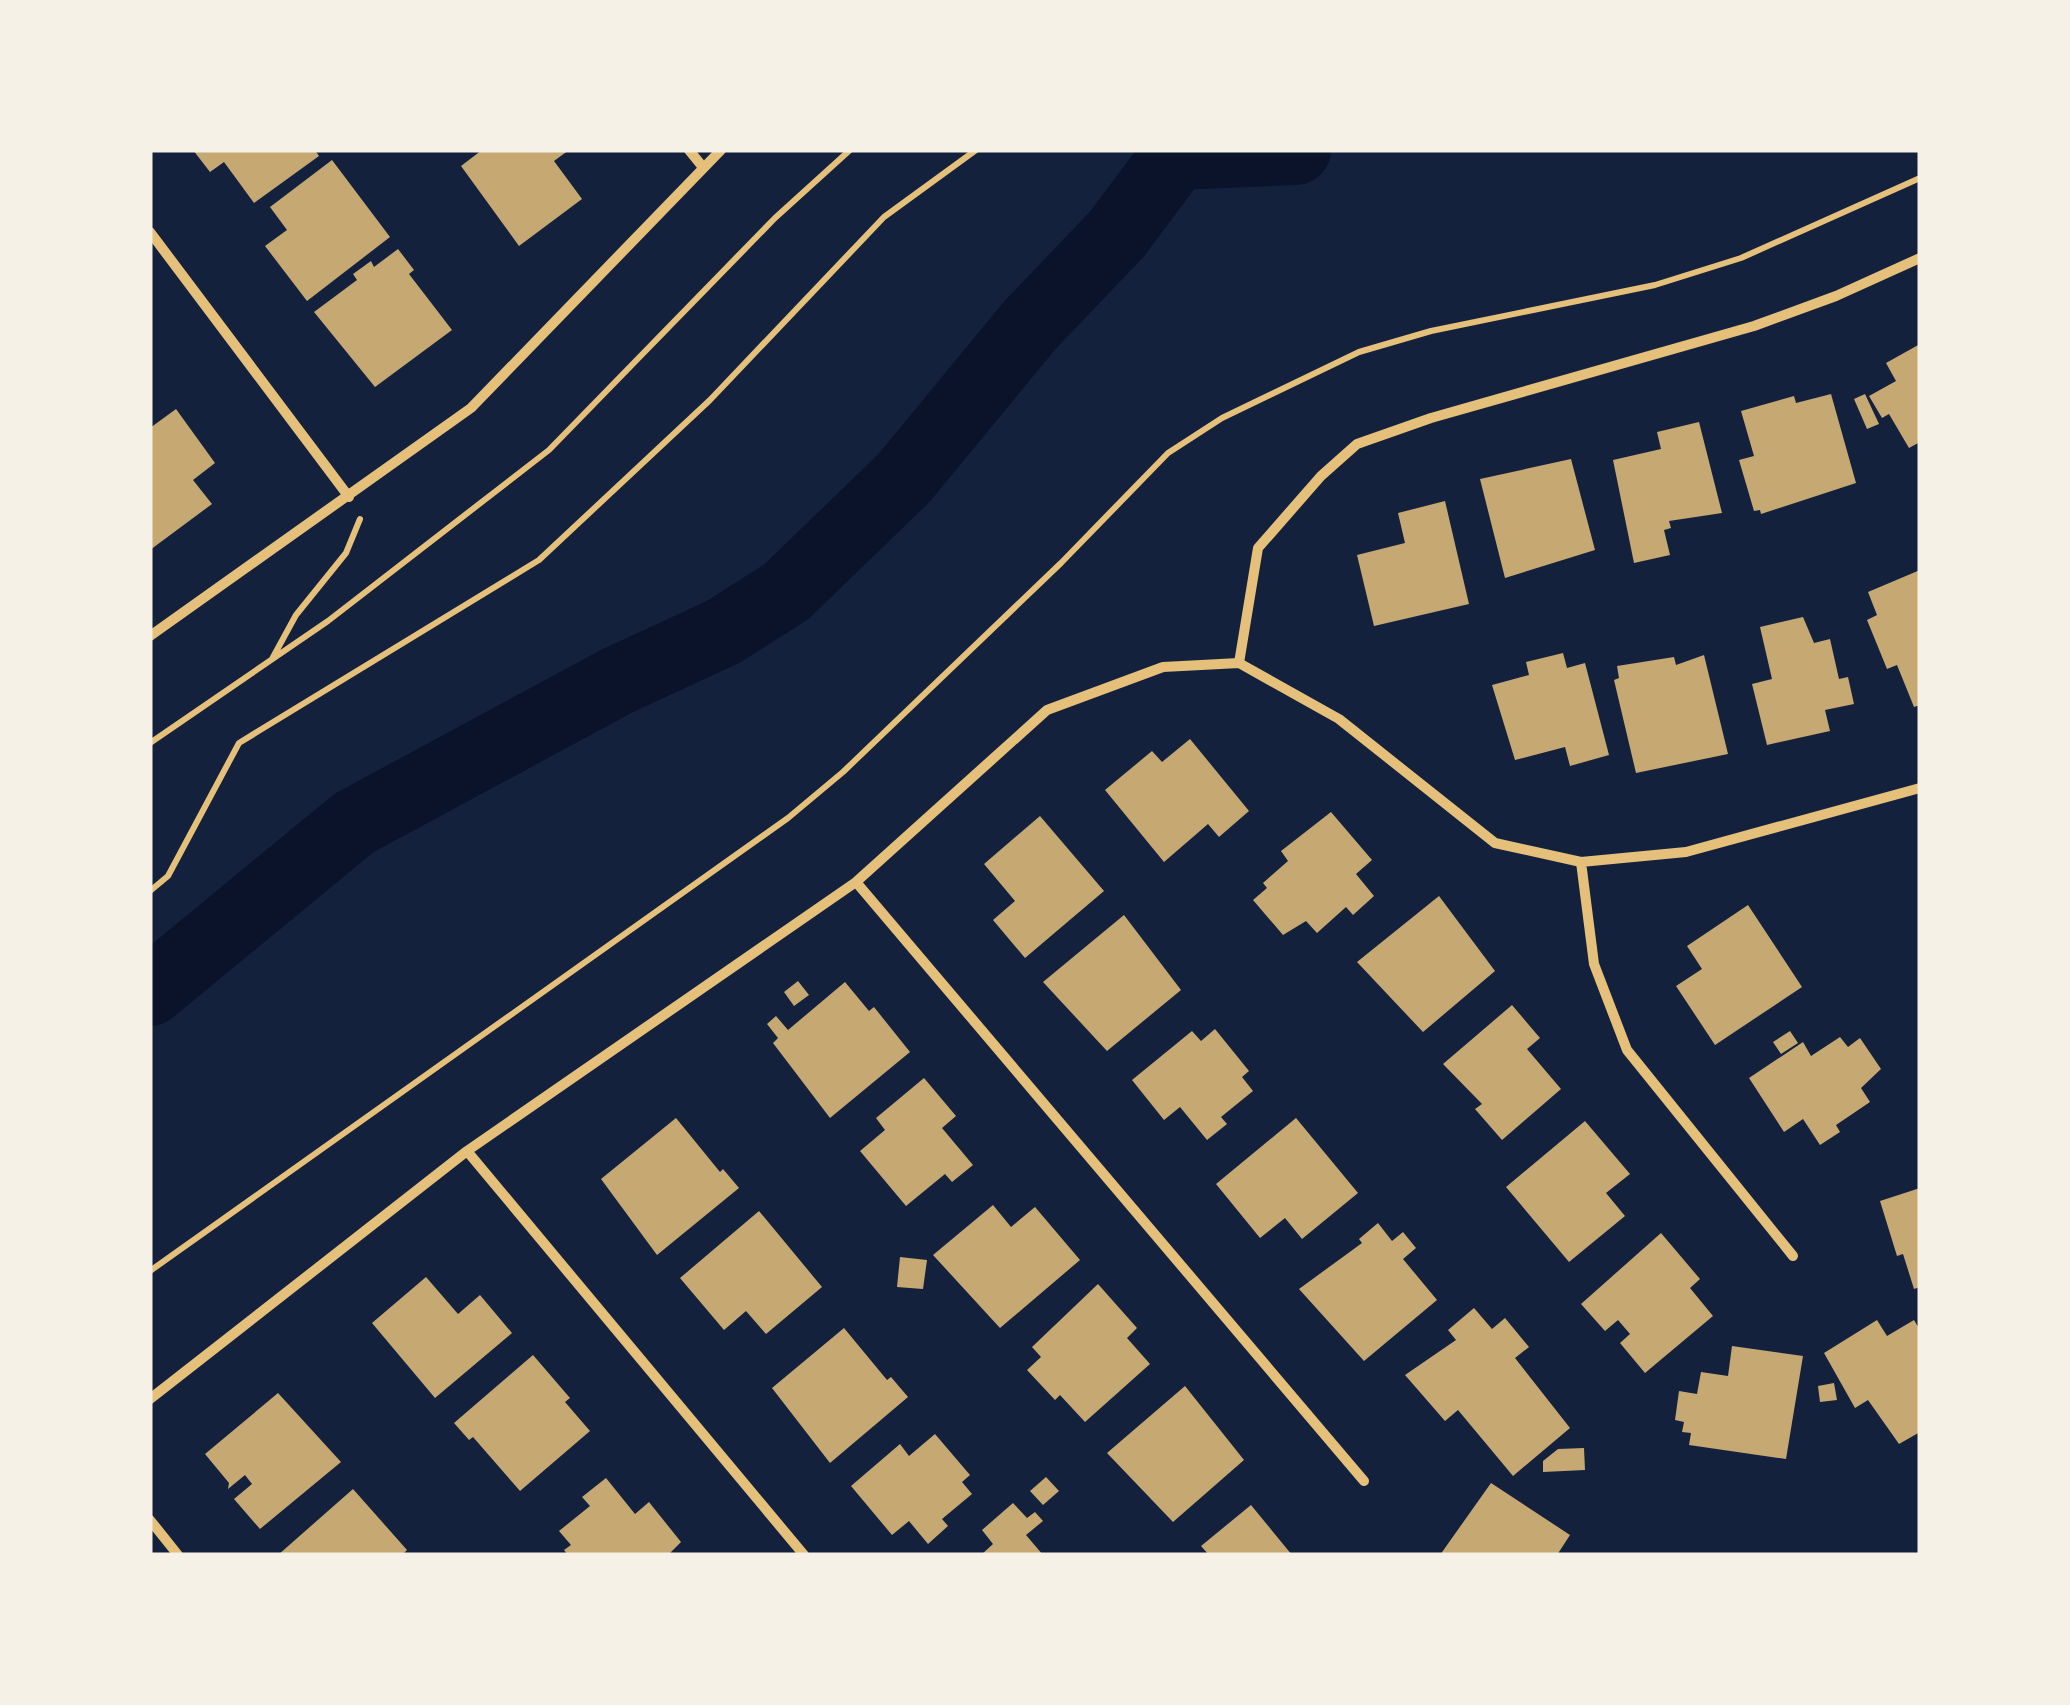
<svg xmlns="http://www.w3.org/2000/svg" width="2070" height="1705" font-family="'Alegreya Sans',sans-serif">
  <rect width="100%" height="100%" fill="#14213d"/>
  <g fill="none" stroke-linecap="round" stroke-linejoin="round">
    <path stroke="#0b132b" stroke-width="70" d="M150,991L354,823L617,681L723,632L786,592L904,478L1030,325L1117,234L1176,155L1296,150"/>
  </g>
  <path fill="#c6a872" d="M193,150H315L319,156L254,203L224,162L210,172Z
    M482,150H569L554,161L582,199L519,246L461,166Z
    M332,160L390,237L307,301L265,246L287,230L270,207Z
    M398,249L414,270L409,274L452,330L375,387L314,312L357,280L353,274L371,261L374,267Z
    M1920,344V442L1909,448L1889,414L1882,418L1869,396L1896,381L1886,363Z
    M1831,394L1856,483L1761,514L1760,510L1754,511L1739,460L1754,456L1741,411L1794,396L1796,403Z
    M1865,394L1879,424L1867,429L1854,399Z
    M176,409L215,463L193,480L212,504L150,550V428Z
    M1699,422L1722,513L1669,521L1671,528L1664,530L1670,555L1634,563L1613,460L1661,449L1657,432Z
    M1571,459L1595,550L1505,578L1480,479Z
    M1445,501L1469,604L1374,626L1357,555L1405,543L1398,513Z
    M1920,570V705L1914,707L1897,665L1887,669L1867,620L1877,615L1868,592Z
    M1803,617L1814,643L1830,639L1839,679L1848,677L1854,704L1825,710L1830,731L1767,745L1752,684L1772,679L1760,627Z
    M1563,653L1567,668L1585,663L1609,755L1570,766L1565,747L1515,760L1492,685L1529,675L1526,662Z
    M1704,655L1728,754L1636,773L1614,680L1619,678L1617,666L1674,657L1676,665Z
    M1190,739L1249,811L1219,837L1208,824L1164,862L1105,790L1152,751L1162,762Z
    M1331,812L1372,860L1356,874L1374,896L1353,915L1346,907L1317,933L1306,921L1283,935L1253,900L1267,888L1263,883L1288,861L1281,851Z
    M1040,816L1104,891L1025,958L993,920L1015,901L984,864Z
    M1439,896L1495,971L1423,1032L1357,962Z
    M1748,905L1802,987L1715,1045L1676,986L1702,969L1687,946Z
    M1124,915L1181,990L1107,1051L1043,982Z
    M798,981L809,995L794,1006L784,992Z
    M845,982L869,1011L874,1007L910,1052L830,1118L773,1043L778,1038L767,1024L776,1016L788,1030Z
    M1512,1005L1540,1038L1527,1049L1561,1089L1502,1140L1475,1109L1482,1104L1443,1064Z
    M1215,1029L1249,1071L1242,1077L1253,1091L1221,1117L1227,1124L1207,1140L1180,1107L1164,1120L1132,1080L1192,1031L1201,1041Z
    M1790,1031L1798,1043L1781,1054L1773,1042Z
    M1840,1037L1848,1047L1860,1038L1881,1069L1861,1088L1870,1102L1836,1125L1840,1132L1820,1145L1803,1119L1784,1132L1749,1078L1803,1042L1811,1056Z
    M924,1078L956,1116L942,1128L973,1165L952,1182L945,1174L906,1206L860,1151L885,1130L876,1118Z
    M676,1118L720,1172L723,1169L739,1188L657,1255L601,1179Z
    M1296,1118L1358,1193L1302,1239L1285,1218L1260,1238L1216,1184Z
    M1585,1121L1630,1174L1606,1193L1625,1216L1569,1262L1506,1187Z
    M1920,1188V1287L1914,1289L1903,1254L1897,1256L1880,1201Z
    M993,1205L1011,1227L1035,1207L1080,1260L1000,1328L933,1255Z
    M759,1211L822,1287L766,1334L746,1311L724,1330L680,1278Z
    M1378,1223L1392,1241L1403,1232L1416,1248L1403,1259L1437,1300L1364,1361L1299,1289L1362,1243L1359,1239Z
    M1661,1233L1700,1279L1690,1288L1713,1316L1645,1373L1620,1343L1630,1334L1618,1320L1605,1331L1581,1304Z
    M900,1257L927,1260L923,1289L897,1287Z
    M426,1277L458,1314L480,1295L512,1333L435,1398L372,1323Z
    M1098,1284L1137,1328L1127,1338L1150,1364L1085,1422L1060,1395L1055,1400L1027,1370L1041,1357L1032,1347Z
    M1474,1308L1492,1329L1505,1318L1529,1347L1515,1358L1570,1428L1513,1476L1458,1410L1445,1421L1405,1375L1456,1340L1448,1330Z
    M1877,1320L1887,1336L1914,1320L1920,1330V1432L1899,1444L1868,1400L1855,1408L1824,1353Z
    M844,1328L887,1380L891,1377L908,1397L830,1463L772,1388Z
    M1732,1346L1803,1356L1786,1459L1689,1445L1691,1433L1682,1432L1684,1422L1675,1420L1679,1391L1697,1394L1701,1372L1728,1376Z
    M533,1355L570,1398L565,1402L590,1431L520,1491L473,1437L469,1440L454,1423Z
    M1834,1383L1837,1400L1820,1402L1818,1386Z
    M1185,1386L1244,1460L1173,1522L1107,1453Z
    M278,1393L341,1462L260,1529L234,1499L252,1484L245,1475L228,1489L229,1483L205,1454Z
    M935,1434L970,1475L962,1482L972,1494L942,1519L948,1526L928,1544L909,1521L892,1535L851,1486L900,1444L909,1456Z
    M1584,1448L1585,1470L1543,1472V1461L1558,1449Z
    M1046,1477L1059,1491L1043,1505L1030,1491Z
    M606,1478L635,1514L649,1502L681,1542L668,1555H568L564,1550L571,1545L559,1531L590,1506L582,1497Z
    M1491,1483L1570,1535L1557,1555H1440Z
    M353,1489L407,1550L402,1555H278Z
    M1013,1503L1027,1518L1035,1512L1043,1521L1026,1535L1043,1555H981L993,1544L982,1530Z
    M1251,1505L1292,1555H1209L1201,1546Z"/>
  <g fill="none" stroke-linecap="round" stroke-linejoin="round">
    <path stroke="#e5c07b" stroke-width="6" d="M272,659L296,615L346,553L360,519
      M150,743L328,621L549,450L775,218L850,150
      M150,891L168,876L239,743L539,560L710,400L884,217L976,150
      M150,1271L788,818L843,772L1061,563L1168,453L1222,418L1359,352L1431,331L1655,285L1741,258L1920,178"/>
    <path stroke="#e5c07b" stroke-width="10" d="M689,150L702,166
      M150,232L349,497
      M150,636L471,408L721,150
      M1239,663L1258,548L1321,476L1357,444L1431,418L1754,326L1836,296L1920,258
      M1581,862L1594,964L1627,1050L1793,1256
      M856,882L1364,1481
      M467,1151L804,1555
      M150,1399L467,1151L856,882L1047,710L1163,667L1239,663L1339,719L1495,843L1581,862L1686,852L1920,788
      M150,1520L178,1555"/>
  </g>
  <rect width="2070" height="1705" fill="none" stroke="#f6f1e7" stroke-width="305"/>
</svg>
